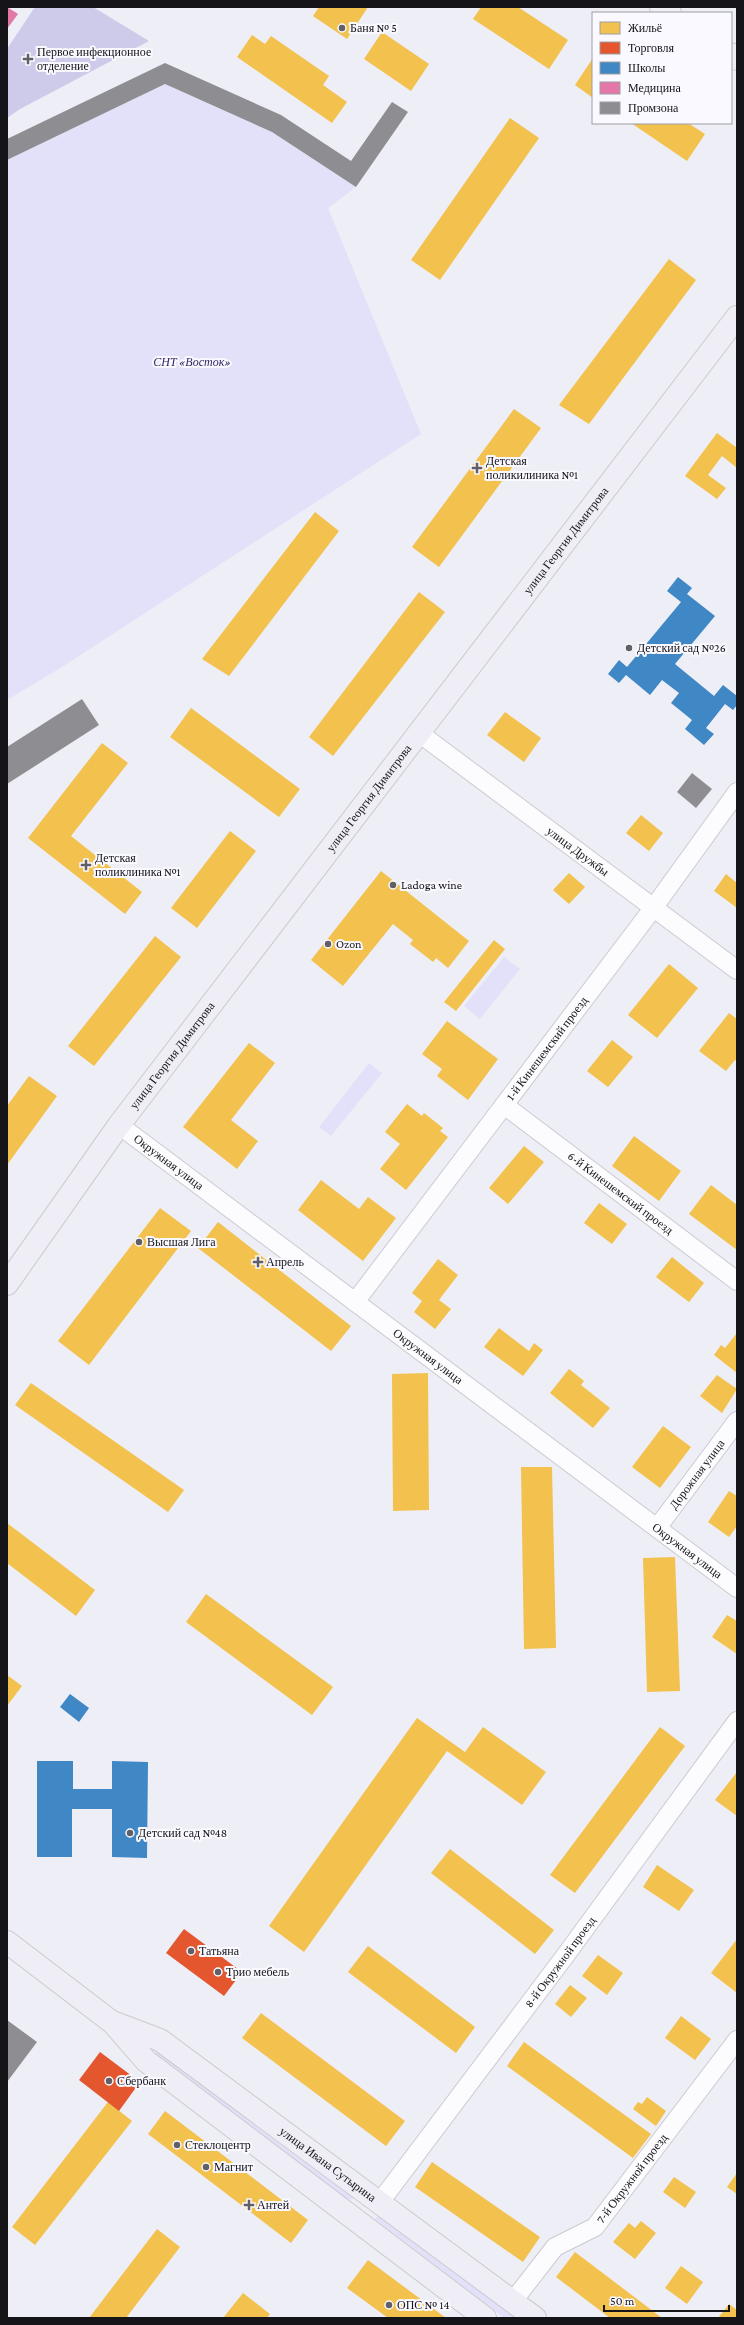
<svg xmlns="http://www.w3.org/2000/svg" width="744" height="2325" font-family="'Crimson Pro',serif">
  <rect width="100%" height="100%" fill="#eeeef6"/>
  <path fill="#e2e1f9" d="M165,84L272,132L356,187L328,208L421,434L62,667L7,700V160Z
    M504,957L520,969L480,1019L464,1006Z
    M369,1063L382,1073L331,1136L319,1127Z
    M159,2049L354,2195L353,2199L346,2200L154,2055Z
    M381,2212L520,2318H504L375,2219Z"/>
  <path fill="#cdcaea" d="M35,7H93L149,41L20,109L7,118V49Z"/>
  <path fill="#f2c14e" d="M319,7H368L347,39L313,16Z
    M481,7H518L568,40L549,69L473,19Z
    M382,32L429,64L411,91L364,59Z
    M252,35L265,44L271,36L329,76L323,85L347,102L332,123L237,57Z
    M593,58V98L575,85Z
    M510,118L539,138L440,280L411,260Z
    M631,123H688L705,134L687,161Z
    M669,259L696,280L589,424L559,405Z
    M514,409L541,428L439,567L412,547Z
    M717,433L737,448V468L722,456L708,475L726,488L717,499L685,476Z
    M315,512L339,531L229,676L202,659Z
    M419,592L445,612L333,756L309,737Z
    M191,708L300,789L279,817L170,737Z
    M505,712L541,738L524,762L487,735Z
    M102,743L128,763L71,836L142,892L125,914L28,838Z
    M641,815L663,833L649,851L626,833Z
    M230,831L256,851L197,928L171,908Z
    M381,871L469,941L448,968L436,958L433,962L410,944L413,940L393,924L343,986L311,960Z
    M569,873L585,887L569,904L553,890Z
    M726,874L737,883V908L714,891Z
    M155,936L181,957L94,1066L68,1046Z
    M494,940L505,949L456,1011L444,1002Z
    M669,964L698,988L657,1038L628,1015Z
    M729,1013L737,1019V1061L735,1060L726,1071L699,1051Z
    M447,1021L498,1059L468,1100L437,1076L442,1069L422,1054Z
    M612,1040L633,1057L608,1087L587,1071Z
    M249,1043L275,1063L231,1120L258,1141L237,1169L183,1127Z
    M29,1076L57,1096L7,1165V1106Z
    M407,1104L422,1116L424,1113L443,1128L440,1131L448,1137L406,1190L380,1169L400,1144L385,1132Z
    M634,1136L681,1171L659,1201L612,1166Z
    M524,1146L544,1162L508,1204L489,1188Z
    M321,1180L359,1209L368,1197L396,1218L363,1261L298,1210Z
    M711,1185L737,1205V1250L689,1214Z
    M599,1203L627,1224L612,1244L584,1223Z
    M160,1208L191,1231L89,1365L58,1341Z
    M218,1222L351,1326L331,1351L198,1248Z
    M672,1257L704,1283L689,1302L656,1277Z
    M438,1259L458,1275L439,1300L451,1309L435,1329L414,1312L422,1301L412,1293Z
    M499,1328L529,1351L534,1343L543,1350L523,1376L484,1347Z
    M737,1333V1373L714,1355L721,1345L725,1348Z
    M569,1369L584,1381L581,1385L610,1408L593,1428L550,1393Z
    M428,1373L429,1510L393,1511L392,1374Z
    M717,1375L737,1389L722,1413L700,1396Z
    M31,1383L184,1490L168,1512L15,1405Z
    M663,1426L691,1447L660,1488L632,1467Z
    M521,1467H552L556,1648L524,1649Z
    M729,1491L737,1496V1526L729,1537L708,1522Z
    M7,1523L95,1590L76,1616L7,1563Z
    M675,1557L680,1691L647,1692L643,1558Z
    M206,1594L333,1687L312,1715L186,1622Z
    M727,1615L737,1621V1654L712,1637Z
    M7,1675L22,1686L7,1706Z
    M417,1718L465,1752L483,1727L546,1772L522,1805L447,1751L304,1952L269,1926Z
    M660,1727L685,1746L575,1893L550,1875Z
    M737,1772V1816L715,1800Z
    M450,1849L554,1930L535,1954L431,1873Z
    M657,1865L694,1890L679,1911L643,1887Z
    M737,1939V1993L711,1973Z
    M368,1946L475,2027L456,2053L348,1972Z
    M598,1955L623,1973L607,1995L582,1976Z
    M570,1985L587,1998L571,2017L555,2004Z
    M261,2013L405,2121L386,2146L242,2038Z
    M681,2016L711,2039L695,2060L665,2038Z
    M524,2042L651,2134L633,2158L507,2066Z
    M647,2097L666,2111L656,2126L633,2109L638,2102L642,2104Z
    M108,2102L132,2121L35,2245L12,2227Z
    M165,2111L308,2220L291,2243L148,2134Z
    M432,2162L540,2237L523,2262L415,2187Z
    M737,2173V2194L727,2187Z
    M674,2177L696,2192L685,2208L663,2192Z
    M641,2221L656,2233L635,2259L613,2242L629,2223L635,2228Z
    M157,2229L180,2247L126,2318H89Z
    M575,2252L662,2318H610L556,2277Z
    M368,2260L446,2318H388L347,2288Z
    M681,2266L703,2282L687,2304L665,2288Z
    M243,2293L270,2314L267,2318H223Z
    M729,2304L737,2310V2318H718Z"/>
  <path fill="#e4572e" d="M184,1929L242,1972L224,1996L166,1953Z
    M100,2052L140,2082L119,2111L79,2080Z"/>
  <path fill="#3f88c5" d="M678,577L692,588L687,594L715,616L675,664L714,696L723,685L737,696V705L733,710L725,704L706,728L714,734L704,745L685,729L692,720L671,703L679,693L662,680L650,695L626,675L619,683L608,674L619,660L627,667L681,602L667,591Z
    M70,1694L89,1708L79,1722L60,1707Z
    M37,1761H73V1789H112V1761L148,1762L147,1858L112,1857V1809H72V1857H37Z"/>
  <path fill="#e377a8" d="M7,7L18,14L7,29Z"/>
  <path fill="#8d8d92" d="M165,63L281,115L351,161L392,102L408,112L356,187L272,132L165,84L7,160V139Z
    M82,699L99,725L7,784V747Z
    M692,773L712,789L696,808L677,792Z
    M7,2020L37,2042L7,2082Z"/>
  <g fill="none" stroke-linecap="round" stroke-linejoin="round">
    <g stroke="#cacad0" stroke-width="20">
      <g id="minor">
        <path id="s1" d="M419,733L737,970"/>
        <path id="s2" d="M504,1105L737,1281"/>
        <path id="s3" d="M119,1125L737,1588"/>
        <path id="s4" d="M355,1302L654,907L737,792"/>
        <path id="s5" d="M657,1528L737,1421"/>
        <path id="s6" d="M380,2202L565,1956L737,1721"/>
        <path id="s7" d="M513,2301L555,2247L595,2227L737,2040"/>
      </g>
    </g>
    <g stroke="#cacace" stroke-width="24">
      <g id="major">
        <path d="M661,7L670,13"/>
        <path d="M731,54L737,59"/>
        <path id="s8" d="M7,1284L119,1125L737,317"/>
        <path d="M7,1942L113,2023L146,2061L485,2318"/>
        <path id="s9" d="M115,2023L160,2040L535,2318"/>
      </g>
    </g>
    <use href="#minor" stroke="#fcfcfe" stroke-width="18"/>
    <use href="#major" stroke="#efeef6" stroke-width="22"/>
  </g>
  <g fill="#606066" stroke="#f9f9ff" stroke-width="1.5">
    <circle cx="342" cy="28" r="4"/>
    <path d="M26 53h4v4h4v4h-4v4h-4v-4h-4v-4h4z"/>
    <path d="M475 462h4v4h4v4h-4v4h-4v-4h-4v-4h4z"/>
    <circle cx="629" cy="648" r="4"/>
    <path d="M84 859h4v4h4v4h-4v4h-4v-4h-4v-4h4z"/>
    <circle cx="393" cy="885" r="4"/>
    <circle cx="328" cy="944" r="4"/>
    <circle cx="139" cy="1242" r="4"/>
    <path d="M256 1256h4v4h4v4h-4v4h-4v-4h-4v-4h4z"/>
    <circle cx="130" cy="1833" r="4"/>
    <circle cx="191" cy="1951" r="4"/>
    <circle cx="218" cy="1972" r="4"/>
    <circle cx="109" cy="2081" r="4"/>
    <circle cx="177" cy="2145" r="4"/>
    <circle cx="206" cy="2167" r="4"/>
    <path d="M247 2199h4v4h4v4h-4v4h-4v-4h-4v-4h4z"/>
    <circle cx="389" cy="2305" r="4"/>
  </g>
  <g text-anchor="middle" stroke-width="4" stroke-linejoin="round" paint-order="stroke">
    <g font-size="12" fill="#141419" stroke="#f9f9ff" text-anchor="start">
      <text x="350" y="32">Баня № 5</text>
      <text x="37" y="56">Первое инфекционное<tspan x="37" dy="14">отделение</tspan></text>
      <text x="486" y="465">Детская<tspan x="486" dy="14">поликилиника №1</tspan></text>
      <text x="637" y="652">Детский сад №26</text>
      <text x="95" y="862">Детская<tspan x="95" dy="14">поликлиника №1</tspan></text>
      <text x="401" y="889">Ladoga wine</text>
      <text x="336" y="948">Ozon</text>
      <text x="147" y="1246">Высшая Лига</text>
      <text x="266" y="1266">Апрель</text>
      <text x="138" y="1837">Детский сад №48</text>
      <text x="199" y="1955">Татьяна</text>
      <text x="226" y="1976">Трио мебель</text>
      <text x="117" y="2085">Сбербанк</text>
      <text x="185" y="2149">Стеклоцентр</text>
      <text x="214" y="2171">Магнит</text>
      <text x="257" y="2209">Антей</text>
      <text x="397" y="2309">ОПС № 14</text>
    </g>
    <g font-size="12" font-style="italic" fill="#352766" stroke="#f9f9ff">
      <text x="192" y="366">СНТ «Восток»</text>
    </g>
    <g font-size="12" fill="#141419" stroke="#f9f9ff">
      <text dy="4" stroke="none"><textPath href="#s8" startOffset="930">улица Георгия Димитрова</textPath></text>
      <text dy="4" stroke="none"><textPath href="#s8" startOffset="606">улица Георгия Димитрова</textPath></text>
      <text dy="4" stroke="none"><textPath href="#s1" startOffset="198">улица Дружбы</textPath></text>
      <text dy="4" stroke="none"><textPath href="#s4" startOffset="318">1-й Кинешемский проезд</textPath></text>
      <text dy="4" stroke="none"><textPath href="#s8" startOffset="282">улица Георгия Димитрова</textPath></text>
      <text dy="4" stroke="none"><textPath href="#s3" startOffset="62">Окружная улица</textPath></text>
      <text dy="4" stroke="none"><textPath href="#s2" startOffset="146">6-й Кинешемский проезд</textPath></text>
      <text dy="4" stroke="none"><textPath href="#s3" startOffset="386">Окружная улица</textPath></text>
      <text dy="4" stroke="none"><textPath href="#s5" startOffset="67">Дорожная улица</textPath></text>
      <text dy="4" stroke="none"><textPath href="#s3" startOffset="710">Окружная улица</textPath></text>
      <text dy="4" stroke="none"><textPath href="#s6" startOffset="300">8-й Окружной проезд</textPath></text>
      <text dy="4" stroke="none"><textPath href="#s9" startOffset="257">улица Ивана Сутырина</textPath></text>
      <text dy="4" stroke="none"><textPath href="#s7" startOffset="174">7-й Окружной проезд</textPath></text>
    </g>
  </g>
  <rect width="744" height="2325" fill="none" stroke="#141419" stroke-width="16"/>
  <rect x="592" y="12" width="140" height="112" fill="#f9f9ff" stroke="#9d9da3"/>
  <rect x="600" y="22" width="20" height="12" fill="#f2c14e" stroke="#9d9da3"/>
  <text x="628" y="32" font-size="12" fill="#141419">Жильё</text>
  <rect x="600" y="42" width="20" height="12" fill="#e4572e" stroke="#9d9da3"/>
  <text x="628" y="52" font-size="12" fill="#141419">Торговля</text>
  <rect x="600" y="62" width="20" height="12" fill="#3f88c5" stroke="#9d9da3"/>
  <text x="628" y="72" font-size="12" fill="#141419">Школы</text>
  <rect x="600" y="82" width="20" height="12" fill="#e377a8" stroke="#9d9da3"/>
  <text x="628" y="92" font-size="12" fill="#141419">Медицина</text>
  <rect x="600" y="102" width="20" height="12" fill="#8d8d92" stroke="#9d9da3"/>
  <text x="628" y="112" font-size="12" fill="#141419">Промзона</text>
  <path d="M604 2305v6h125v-6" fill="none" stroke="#141419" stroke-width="2"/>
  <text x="610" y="2305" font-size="12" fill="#141419" stroke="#f9f9ff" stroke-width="3" paint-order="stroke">50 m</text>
</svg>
